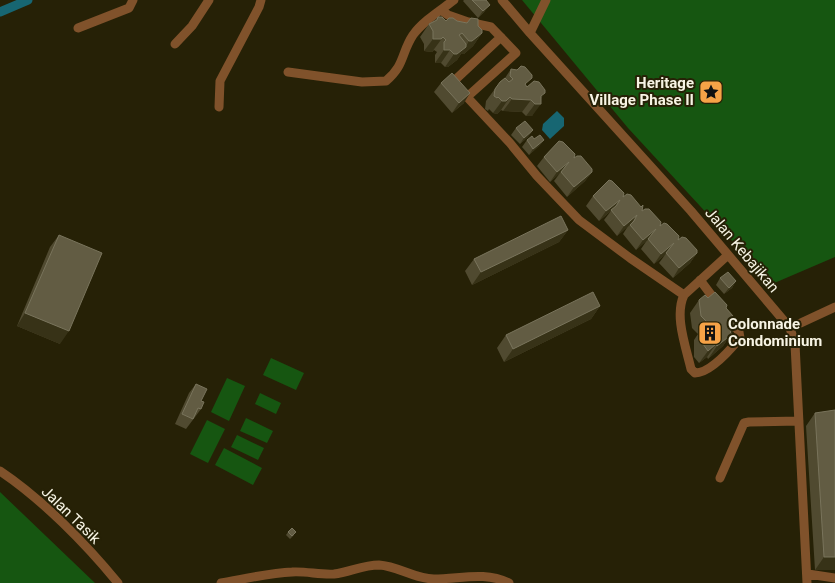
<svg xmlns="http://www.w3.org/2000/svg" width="835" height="583" font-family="Roboto,sans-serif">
  <rect width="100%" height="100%" fill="#262106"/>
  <path fill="#165611" d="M522,0H835V257L772,284L628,128Z
    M271,358L304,373L296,390L263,375Z
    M227,378L245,386L229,421L211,412Z
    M260,393L281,403L276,414L255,404Z
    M246,418L273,431L267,443L240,431Z
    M207,420L225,429L208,463L190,454Z
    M237,435L264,448L258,460L231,447Z
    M224,448L262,468L253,485L215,465Z
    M0,492L95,583H0Z"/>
  <path fill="#176672" d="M557,111L564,118V126L550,139L542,130L543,124Z"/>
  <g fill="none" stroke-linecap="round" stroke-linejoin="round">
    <path stroke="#176672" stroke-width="9" d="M0,12L28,0"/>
    <path stroke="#80522b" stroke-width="9" d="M502,0L530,33L691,211L790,328L795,344L807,583
      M441,10L448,15L468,22L491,27L516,53L467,97L454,83L455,80L501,37
      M78,28L129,8L133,0
      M530,33L546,0
      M175,44L192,26L209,0
      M288,72L362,82L386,81C405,65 401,53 413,35C423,21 441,10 454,0
      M467,97L510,143L537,176L579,220L630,258L684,295
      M219,107L220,81L259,7L261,0
      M728,255L684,295C674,316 686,347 691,369L695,373C710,373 731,349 740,338L739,332L729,318
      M700,280L718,304
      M790,328L835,307
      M0,471C42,499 86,544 118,583
      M720,478L744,423L749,422L799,421
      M808,574L835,578
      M221,583C244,579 269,573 292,572C306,571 320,575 334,574C350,572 363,565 379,565C398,566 415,579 434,579C460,579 485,571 509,583"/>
  </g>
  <path fill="#504a30" d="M464,0H486L485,11L478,18L463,1Z
    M438,17L446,21H457L478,26L482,33L473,46L464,54H461L457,60L448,67H445L441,63H435V55L437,52L434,50L432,52L424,51V44L420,37L429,24L435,20Z
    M511,69L526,86L541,98L532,116H526L522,112L503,111L501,110L497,114L493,113L489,109L488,111L485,109L486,101L500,82L505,78Z
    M441,83L464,103L452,113L434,92Z
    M516,128L533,130L528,137L520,144L511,135Z
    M534,139L544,140L539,146L529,155L522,147L527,140Z
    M544,157L574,158L592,172L585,181L567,197L554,181L560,173L550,182L537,166Z
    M593,196L623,197L697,253L690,263L673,278L659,263L665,255L654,264L641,249L647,240L636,250L623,234L628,226L617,236L604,220L611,211L599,221L586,206Z
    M568,230L559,242L472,285L465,271L474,259Z
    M59,235L60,344L17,326L50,247Z
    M720,278L736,281L732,288L724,294L716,285Z
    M708,298L726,308L733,316L731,319L737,325L723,346L708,359L707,357L699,363L694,357V340L698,334L692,328L690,313L699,300Z
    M600,306L591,319L504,362L497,348L506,335Z
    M196,384L201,401V409L186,429L175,424L189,393Z
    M815,413L835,570H815L806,426Z
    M288,532L294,535L290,539L286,535Z"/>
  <path fill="#373217" d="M490,5L485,11L478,18L483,11Z
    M482,33L473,46L464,54H461L457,60L448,67H445L454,54L465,48L469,41Z
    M443,37L432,52L424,51L433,39Z
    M444,50H450L441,63H435Z
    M470,93L464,103L452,113L459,103Z
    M545,93L537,104H541L532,116H526L535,104Z
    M510,97L501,110L497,114L493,113L502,101Z
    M512,99L531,100L522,112L503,111Z
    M533,130L528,137L520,144L524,138Z
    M544,140L539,146L529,155L533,149Z
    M569,162L560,173L550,182L557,172Z
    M592,172L585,181L567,197L574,187Z
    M620,200L613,209L599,221L606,211Z
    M637,215L630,225L617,236L624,226Z
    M656,229L649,239L636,250L643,240Z
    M568,230L559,242L472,285L481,272Z
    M674,243L665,255L654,264L661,254Z
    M697,253L690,263L673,278L679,268Z
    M736,281L732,288L724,294L729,288Z
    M600,306L591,319L504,362L513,349Z
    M25,313L69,331L60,344L17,326Z
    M737,325L723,346L708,359L717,346L730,332Z
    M716,344L707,357L699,363L708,351Z
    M824,557H835V570H815Z"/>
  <path fill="#625c43" stroke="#79745c" d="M472,0H486L490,5L483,11Z
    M438,17H442L446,21L449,18H453L457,21L467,23L471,18L478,19V26L482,30V33L472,41H469L462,33L459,35L466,44V47L457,54H454L450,50H444V42L446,40L443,37L441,39H433V31L429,24L437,20Z
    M521,66L525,67L532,75V78L525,84L527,87L534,81L539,82L545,90V93L541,96V104H535L531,100L512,99L510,97L506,101H502L498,97L497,98L494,96L495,89L500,82L505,78L509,82L513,79L510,76L511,69L517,70Z
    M452,73L470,93L459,103L441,83Z
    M525,121L533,130L524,138L516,128Z
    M540,135L544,140L533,149L527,140L532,136L534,139Z
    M559,141L563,142L575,154L574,158L577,156H581L592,169V172L574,187L561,172L569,162L557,172L544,157Z
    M609,180L612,181L624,193L623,197L627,194L631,195L641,207L643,205L642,211L645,209H649L661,222L660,226L664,223L667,224L679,236L678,240L682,237L686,238L697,250V253L679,268L666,253L674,243L661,254L648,239L656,229L643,240L630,225L634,221L637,215L624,226L611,210L616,206L620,200L606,211L593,196Z
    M561,216L568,230L481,272L474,259Z
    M59,235L102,253L69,331L25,313Z
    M728,272L736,281L729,288L720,278Z
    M593,292L600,306L513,349L506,335Z
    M715,292L727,305L726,308L733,316L731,318L737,325L730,332L732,334L717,346L716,344L708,351L703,344V328L708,323L701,316L699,300L705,295L708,298Z
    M196,384L207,389L201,401L204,402L201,409L198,408L193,419L182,414Z
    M835,410V557H824L815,413Z
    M292,528L296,532L292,536L288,532Z"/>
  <defs>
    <g id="sight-square" transform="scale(1.25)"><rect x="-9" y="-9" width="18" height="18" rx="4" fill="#f6a247" stroke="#262106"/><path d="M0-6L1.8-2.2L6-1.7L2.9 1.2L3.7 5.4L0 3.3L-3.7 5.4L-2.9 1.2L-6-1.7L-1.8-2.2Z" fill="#111"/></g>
    <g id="building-square" transform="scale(1.25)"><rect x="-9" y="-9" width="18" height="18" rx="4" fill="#f6a247" stroke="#262106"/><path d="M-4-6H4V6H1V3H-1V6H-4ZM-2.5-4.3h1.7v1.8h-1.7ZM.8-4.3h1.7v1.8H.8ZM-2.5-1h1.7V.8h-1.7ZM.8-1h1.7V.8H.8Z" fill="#111"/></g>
  </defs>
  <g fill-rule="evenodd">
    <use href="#sight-square" x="711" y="92"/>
    <use href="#building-square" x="710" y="333"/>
  </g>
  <g text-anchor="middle" stroke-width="4" stroke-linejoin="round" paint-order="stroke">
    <g font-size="15" font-weight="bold" fill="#f7f4e4" stroke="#262106" text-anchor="end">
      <text x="694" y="88">Heritage<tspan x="694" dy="17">Village Phase II</tspan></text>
      <text x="728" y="329" text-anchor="start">Colonnade<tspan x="728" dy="17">Condominium</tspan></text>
    </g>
    <g font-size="15" fill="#f7f4e4" stroke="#262106">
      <text transform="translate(742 250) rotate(50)" y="5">Jalan Kebajikan</text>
      <text transform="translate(71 515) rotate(44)" y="5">Jalan Tasik</text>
    </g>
  </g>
</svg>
